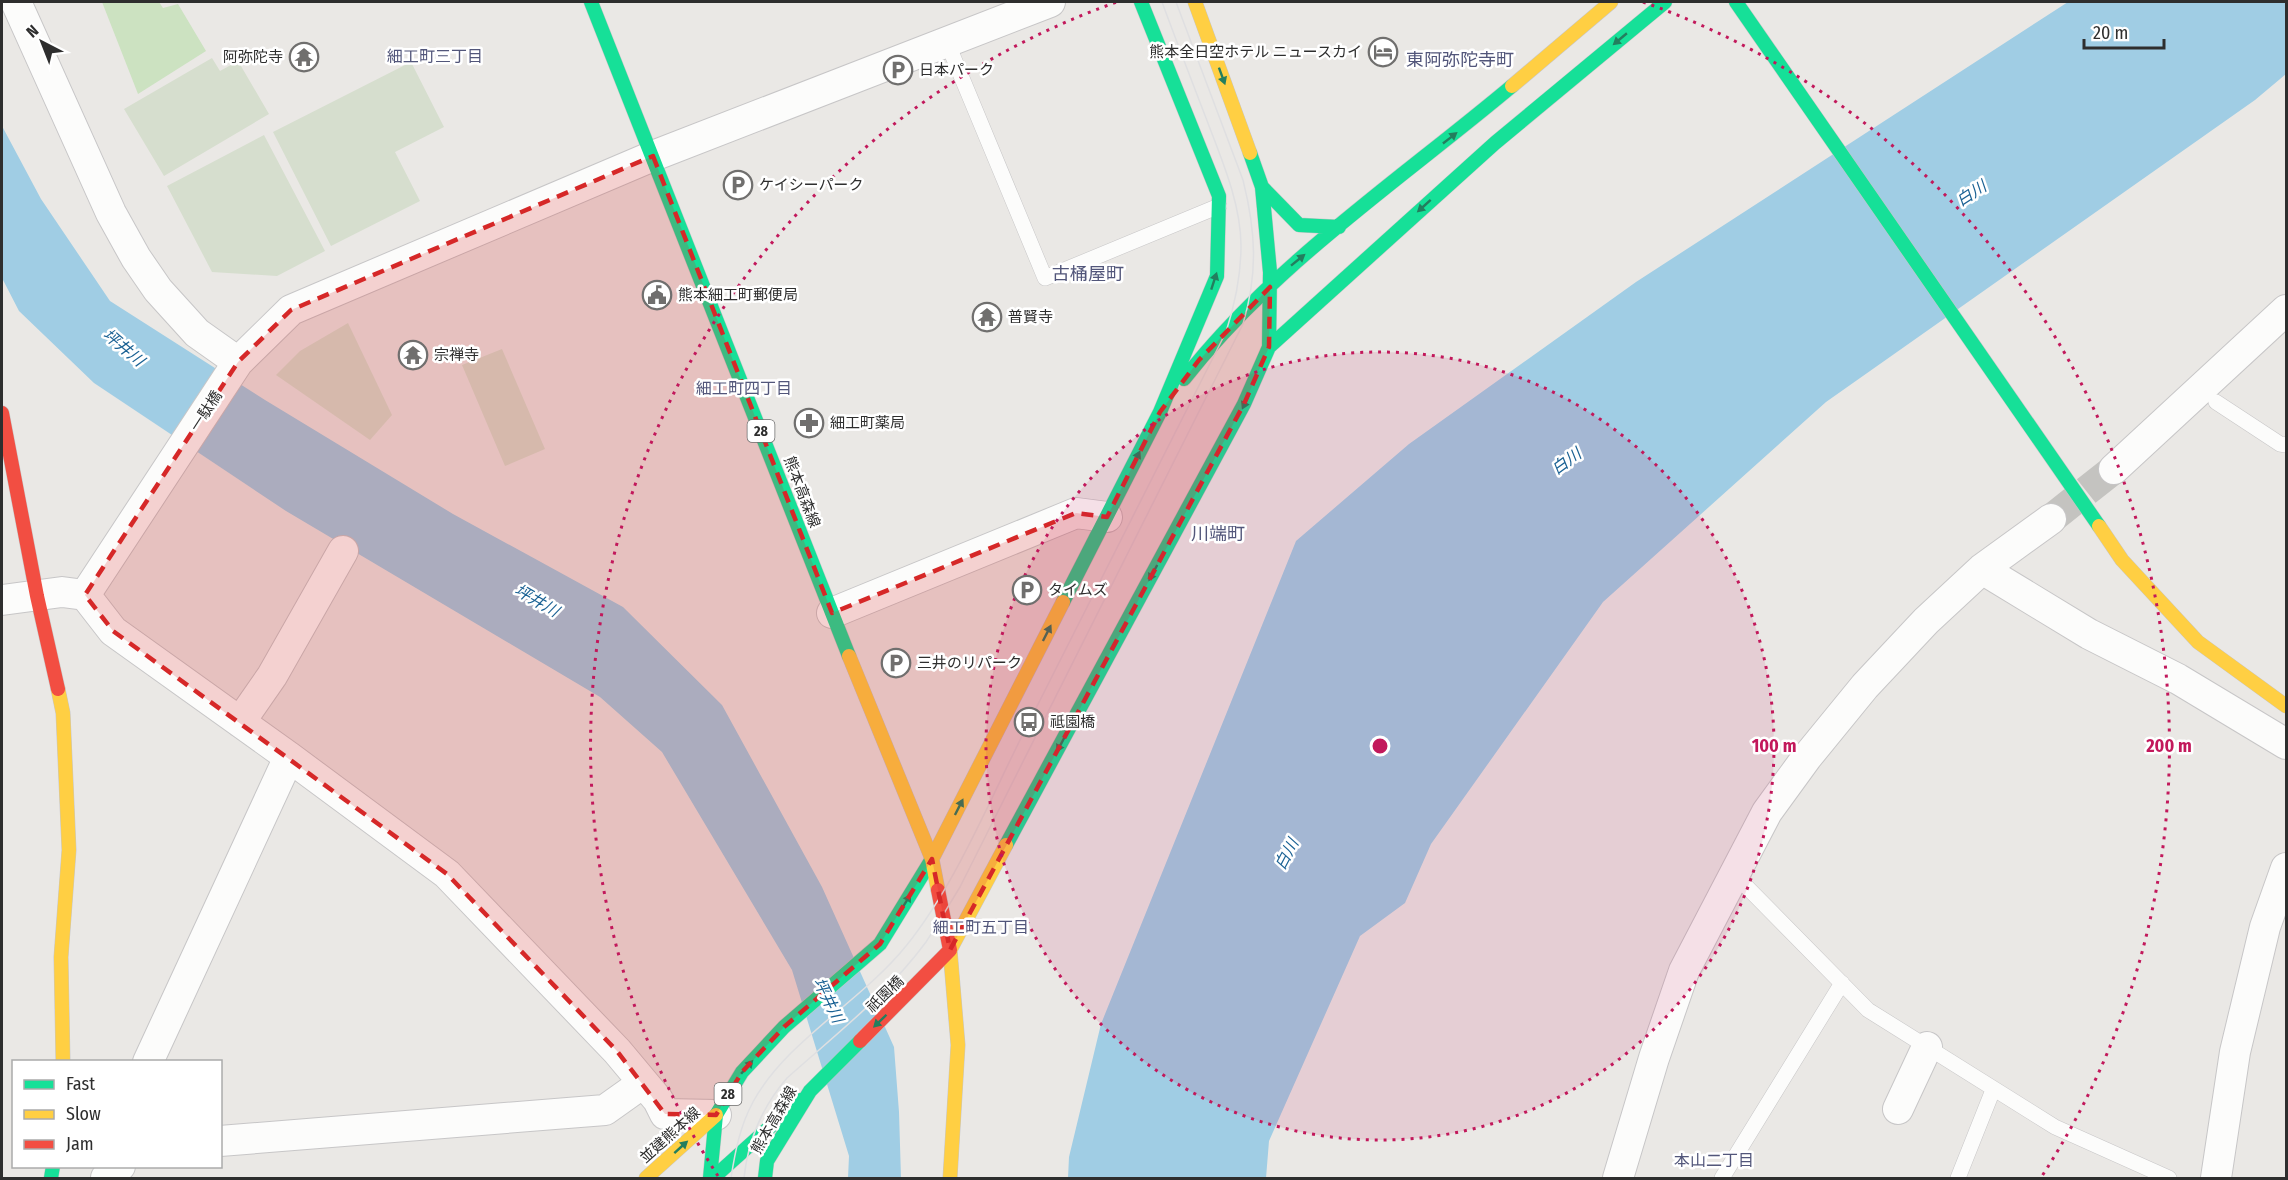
<svg xmlns="http://www.w3.org/2000/svg" width="2288" height="1180" font-family="'Fira Sans Condensed','Noto Sans JP',sans-serif">
  <rect width="100%" height="100%" fill="#eae8e5"/>
  <path fill="#cce2c1" d="M102,2H159L163,8L178,4L206,51L138,94Z"/>
  <path fill="#d6dece" d="M212,58L220,71L238,61L269,114L164,176L124,109Z
    M411,62L444,127L395,152L420,201L331,246L273,132Z
    M264,135L325,251L277,276L212,272L167,186Z
    M348,323L392,415L370,440L276,375L300,351Z
    M502,349L545,449L505,466L462,365Z"/>
  <path fill="#a0cde4" d="M2068,2H2286V74L2255,100L1826,402L1603,602L1431,844L1405,903L1360,936L1269,1141L1266,1178H1068L1069,1157L1101,1024L1296,541L1409,444L1636,282Z
    M2,126L41,199L110,301L265,400L453,514L623,607L722,705L822,887L894,1047L899,1112L901,1178H848L849,1156L792,970L662,752L600,697L286,511L94,383L19,311L2,278Z"/>
  <g fill="none" stroke-linecap="round" stroke-linejoin="round">
    <path stroke="#c4c3c0" stroke-width="30" stroke-dasharray="30 15" stroke-linecap="butt" d="M2051,519L2114,469"/>
    <g stroke="#c7c6c7" stroke-width="16">
      <path id="lane" d="M947,42L1045,278L1219,206
        M2216,402L2280,444L2286,445
        M1735,875L1868,1010L2055,1127L2169,1178
        M1722,1178L1842,983
        M1958,1178L1993,1090"/>
    </g>
    <g stroke="#c7c6c7" stroke-width="32">
      <path id="street" d="M16,2L111,213L136,258L158,290L197,333L238,362
        M2114,469L2286,310
        M1982,569L2089,634L2178,679L2286,744
        M85,595L238,362L291,310L653,156L1050,2
        M2,600L62,592L85,595L113,631L289,757L447,874L617,1051L658,1100L665,1114L716,1115
        M832,613L1076,513L1107,517
        M240,722L272,676L343,551
        M148,1062L289,757
        M1898,1109L1927,1047
        M220,1141L605,1110L643,1083
        M106,1178L120,1166
        M1618,1178L1654,1058L1684,971L1767,812L1807,757L1865,686L1926,621L1982,569L2051,519
        M2216,1178L2235,1052L2265,927L2286,868"/>
    </g>
    <g stroke="#c7c6c7" stroke-width="15">
      <path id="fast" d="M591,2L849,656
        M1736,2L2099,526
        M1262,187L1299,225L1339,227
        M1269,347L1495,143L1665,2
        M1184,379C1275,263 1400,180 1512,86
        M1063,602L1160,412L1217,276L1219,196L1141,2
        M1006,845L1244,404L1269,347L1270,272L1262,187L1250,153
        M51,1178L53,1166
        M710,1178L716,1115L742,1072L784,1027L880,944L932,859
        M713,1178L800,1100
        M765,1178L767,1161L810,1091L860,1041"/>
    </g>
    <g stroke="#c7c6c7" stroke-width="15">
      <path id="slow" d="M1195,2L1250,153
        M1512,86L1611,2
        M2099,526L2122,560L2198,642L2286,706
        M849,656L932,859L938,890
        M58,689L63,713L69,850L61,957L63,1062
        M932,859L1063,602
        M646,1178L716,1115
        M950,1178L958,1045L950,950L1006,845"/>
    </g>
    <g stroke="#c7c6c7" stroke-width="15">
      <path id="jam" d="M2,413L37,596L58,689
        M860,1041L950,950L938,890"/>
    </g>
    <use href="#lane" stroke="#fcfcfb" stroke-width="15"/>
    <use href="#street" stroke="#fcfcfb" stroke-width="30"/>
    <use href="#fast" stroke="#16e098" stroke-width="14"/>
    <use href="#slow" stroke="#ffcf43" stroke-width="14"/>
    <use href="#jam" stroke="#f24e42" stroke-width="14"/>
    <path stroke="#dfdfe1" stroke-width="1.5" d="M731,1178C735,1152 740,1126 753,1102C786,1041 862,1001 906,946C956,884 990,799 1026,728C1093,596 1160,464 1226,332C1235,304 1241,276 1241,246C1241,203 1221,158 1206,118C1191,79 1176,40 1162,2
      M744,1178C748,1140 762,1107 787,1078C835,1035 888,994 926,942C938,924 949,905 960,887L1243,324C1258,273 1256,232 1243,180L1176,2"/>
  </g>
  <defs><path id="oneway-solid" d="M-6-.8H1V-3.2L6.5 0L1 3.2V.8H-6Z" transform="scale(1.5)"/></defs>
  <g fill="#237e5e">
    <use href="#oneway-solid" transform="translate(1620 39) rotate(140)"/>
    <use href="#oneway-solid" transform="translate(1222 76) rotate(70)"/>
    <use href="#oneway-solid" transform="translate(1450 138) rotate(-38)"/>
    <use href="#oneway-solid" transform="translate(1424 206) rotate(138)"/>
    <use href="#oneway-solid" transform="translate(1298 260) rotate(-39)"/>
    <use href="#oneway-solid" transform="translate(1214 281) rotate(-72)"/>
    <use href="#oneway-solid" transform="translate(1246 401) rotate(115)"/>
    <use href="#oneway-solid" transform="translate(1136 459) rotate(-63)"/>
    <use href="#oneway-solid" transform="translate(1153 573) rotate(118)"/>
    <use href="#oneway-solid" transform="translate(1047 633) rotate(-63)"/>
    <use href="#oneway-solid" transform="translate(1061 744) rotate(118)"/>
    <use href="#oneway-solid" transform="translate(959 807) rotate(-63)"/>
    <use href="#oneway-solid" transform="translate(906 902) rotate(-58)"/>
    <use href="#oneway-solid" transform="translate(880 1021) rotate(136)"/>
    <use href="#oneway-solid" transform="translate(747 1067) rotate(-49)"/>
    <use href="#oneway-solid" transform="translate(681 1147) rotate(-42)"/>
  </g>
  <path fill="#d62828" fill-opacity="0.2" stroke="#d62828" stroke-width="4.5" stroke-dasharray="12 8" stroke-linejoin="round" d="M653,156L832,613L1076,513L1107,517L1160,412L1199,360L1270,287L1269,347L1244,404L950,950L932,859L880,944L784,1027L742,1072L716,1115L665,1114L617,1051L447,874L113,631L85,595L238,362L291,310Z"/>
  <circle cx="1380" cy="746" r="394" fill="#c2185b" fill-opacity=".12"/>
  <g fill="none" stroke="#c2185b" stroke-width="3" stroke-dasharray="3 6">
    <circle cx="1380" cy="746" r="394"/>
    <path d="M718 1176A789 789 0 0 1 1117 2M1643 2A789 789 0 0 1 2042 1176"/>
  </g>
  <defs>
    <g id="hotel-ring" transform="scale(1.5)"><circle r="9.5" fill="#fff" stroke="#706f6e" stroke-width="1.5"/><path d="M-6-4.5h1.5V1H6V5H4.5V3h-9V5H-6ZM-4 0a1.8 1.8 0 1 1 3.6 0ZM.5 0V-2.5h3Q6-2.5 6 0Z" fill="#706f6e"/></g>
    <g id="temple-ring" transform="scale(1.5)"><circle r="9.5" fill="#fff" stroke="#706f6e" stroke-width="1.5"/><path d="M0-6L5-2H3V0L6.5 2.5H4V6H1.5V3h-3V6H-4V2.5H-6.5L-3 0V-2H-5Z" fill="#706f6e"/></g>
    <g id="parking-ring" transform="scale(1.5)"><circle r="9.5" fill="#fff" stroke="#706f6e" stroke-width="1.5"/><path d="M-3.5-5.5H1a3.5 3.5 0 0 1 0 7H-1V5.5H-3.5ZM-1-3.4V-.6H.8a1.4 1.4 0 0 0 0-2.8Z" fill="#706f6e"/></g>
    <g id="civic-ring" transform="scale(1.5)"><circle r="9.5" fill="#fff" stroke="#706f6e" stroke-width="1.5"/><path d="M-.6-6.5H3V-4.5H.6V-3L4-1V1h2V6H-6V1h2V-1L-.6-3ZM-1.2 2.5V6h2.4V2.5Z" fill="#706f6e"/></g>
    <g id="pharmacy-ring" transform="scale(1.5)"><circle r="9.5" fill="#fff" stroke="#706f6e" stroke-width="1.5"/><path d="M-2-6h4v4h4v4h-4v4h-4v-4h-4v-4h4Z" fill="#706f6e"/></g>
    <g id="bus-ring" transform="scale(1.5)"><circle r="9.5" fill="#fff" stroke="#706f6e" stroke-width="1.5"/><path d="M-5-6H5V4H4V6H2V4H-2V6H-4V4H-5ZM-3.5-4V0h7V-4ZM-3.5 1.2v1.5H-2V1.2ZM2 1.2v1.5H3.5V1.2Z" fill="#706f6e"/></g>
  </defs>
  <g fill-rule="evenodd">
    <use href="#hotel-ring" x="1383" y="52"/>
    <use href="#temple-ring" x="304" y="57"/>
    <use href="#parking-ring" x="898" y="70"/>
    <use href="#parking-ring" x="738" y="185"/>
    <use href="#civic-ring" x="657" y="295"/>
    <use href="#temple-ring" x="987" y="317"/>
    <use href="#temple-ring" x="413" y="355"/>
    <use href="#pharmacy-ring" x="809" y="423"/>
    <use href="#parking-ring" x="1027" y="590"/>
    <use href="#parking-ring" x="896" y="663"/>
    <use href="#bus-ring" x="1029" y="722"/>
  </g>
  <g text-anchor="middle" stroke-width="5" stroke-linejoin="round" paint-order="stroke">
    <g fill="#fff" stroke="#6d6d6d" stroke-width="1.5">
      <rect x="747.5" y="420" width="27" height="22" rx="4.5"/>
      <rect x="714.5" y="1083" width="27" height="22" rx="4.5"/>
    </g>
    <g font-size="14" font-weight="bold" fill="#2e2e2e">
      <text x="761" y="436">28</text>
      <text x="728" y="1099">28</text>
    </g>
    <g font-size="15" fill="#2e2e2e" stroke="#fff" text-anchor="start">
      <text x="1362" y="57" text-anchor="end">熊本全日空ホテル ニュースカイ</text>
      <text x="283" y="62" text-anchor="end">阿弥陀寺</text>
      <text x="919" y="75">日本パーク</text>
      <text x="759" y="190">ケイシーパーク</text>
      <text x="678" y="300">熊本細工町郵便局</text>
      <text x="1008" y="322">普賢寺</text>
      <text x="434" y="360">宗禅寺</text>
      <text x="830" y="428">細工町薬局</text>
      <text x="1048" y="595">タイムズ</text>
      <text x="917" y="668">三井のリパーク</text>
      <text x="1050" y="727">祗園橋</text>
    </g>
    <g font-size="15" fill="#2e2e2e" stroke="#fff">
      <text transform="translate(206 411) rotate(-57)" y="5">一駄橋</text>
      <text transform="translate(802 492) rotate(69)" y="5">熊本高森線</text>
      <text transform="translate(885 994) rotate(-44)" y="5">祇園橋</text>
      <text transform="translate(774 1120) rotate(-60)" y="5">熊本高森線</text>
      <text transform="translate(670 1135) rotate(-42)" y="5">並建熊本線</text>
    </g>
    <g font-size="16" fill="#52567a" stroke="#fff">
      <text x="435" y="62">細工町三丁目</text>
      <text x="744" y="394">細工町四丁目</text>
      <text x="981" y="933">細工町五丁目</text>
      <text x="1714" y="1166">本山二丁目</text>
    </g>
    <g font-size="16" font-style="italic" fill="#1b6294" stroke="#fff">
      <text transform="translate(1971 193) rotate(-33)" y="6">白川</text>
      <text transform="translate(124 347) rotate(40)" y="6">坪井川</text>
      <text transform="translate(1566 461) rotate(-36)" y="6">白川</text>
      <text transform="translate(537 600) rotate(30)" y="6">坪井川</text>
      <text transform="translate(1286 854) rotate(-62)" y="6">白川</text>
      <text transform="translate(829 1000) rotate(64)" y="6">坪井川</text>
    </g>
    <g font-size="18" fill="#52567a" stroke="#fff">
      <text x="1460" y="66">東阿弥陀寺町</text>
      <text x="1088" y="280">古桶屋町</text>
      <text x="1218" y="540">川端町</text>
    </g>
  </g>
  <circle cx="1380" cy="746" r="9" fill="#c2185b" stroke="#fff" stroke-width="3"/>
  <g font-size="18" text-anchor="middle" font-weight="bold" fill="#c2185b" stroke="#fff" stroke-width="5" stroke-linejoin="round" paint-order="stroke">
    <text x="1774" y="752">100 m</text>
    <text x="2169" y="752">200 m</text>
  </g>
  <rect width="2288" height="1180" fill="none" stroke="#2e2e2e" stroke-width="6"/>
  <rect x="12" y="1060" width="210" height="108" fill="#ffffff" stroke="#ababab" stroke-width="1.5"/>
  <rect x="24" y="1080" width="30" height="9" fill="#16e098" stroke="#ababab" stroke-width="1.5"/>
  <text x="66" y="1090" font-size="18" fill="#2e2e2e">Fast</text>
  <rect x="24" y="1110" width="30" height="9" fill="#ffcf43" stroke="#ababab" stroke-width="1.5"/>
  <text x="66" y="1120" font-size="18" fill="#2e2e2e">Slow</text>
  <rect x="24" y="1140" width="30" height="9" fill="#f24e42" stroke="#ababab" stroke-width="1.5"/>
  <text x="66" y="1150" font-size="18" fill="#2e2e2e">Jam</text>
  <g transform="translate(42 42) rotate(318)" stroke="#ffffff" stroke-width="4.5" paint-order="stroke">
  <path d="M0-4.5L10 22L0 15L-10 22Z" fill="#2e2e2e"/>
  <text y="-9" font-size="16" font-weight="bold" text-anchor="middle" fill="#2e2e2e">N</text>
  </g>
  <path d="M2084 39v9h80v-9" fill="none" stroke="#2e2e2e" stroke-width="3"/>
  <text x="2093" y="39" font-size="18" fill="#2e2e2e" stroke="#ffffff" stroke-width="4.5" paint-order="stroke">20 m</text>
</svg>
